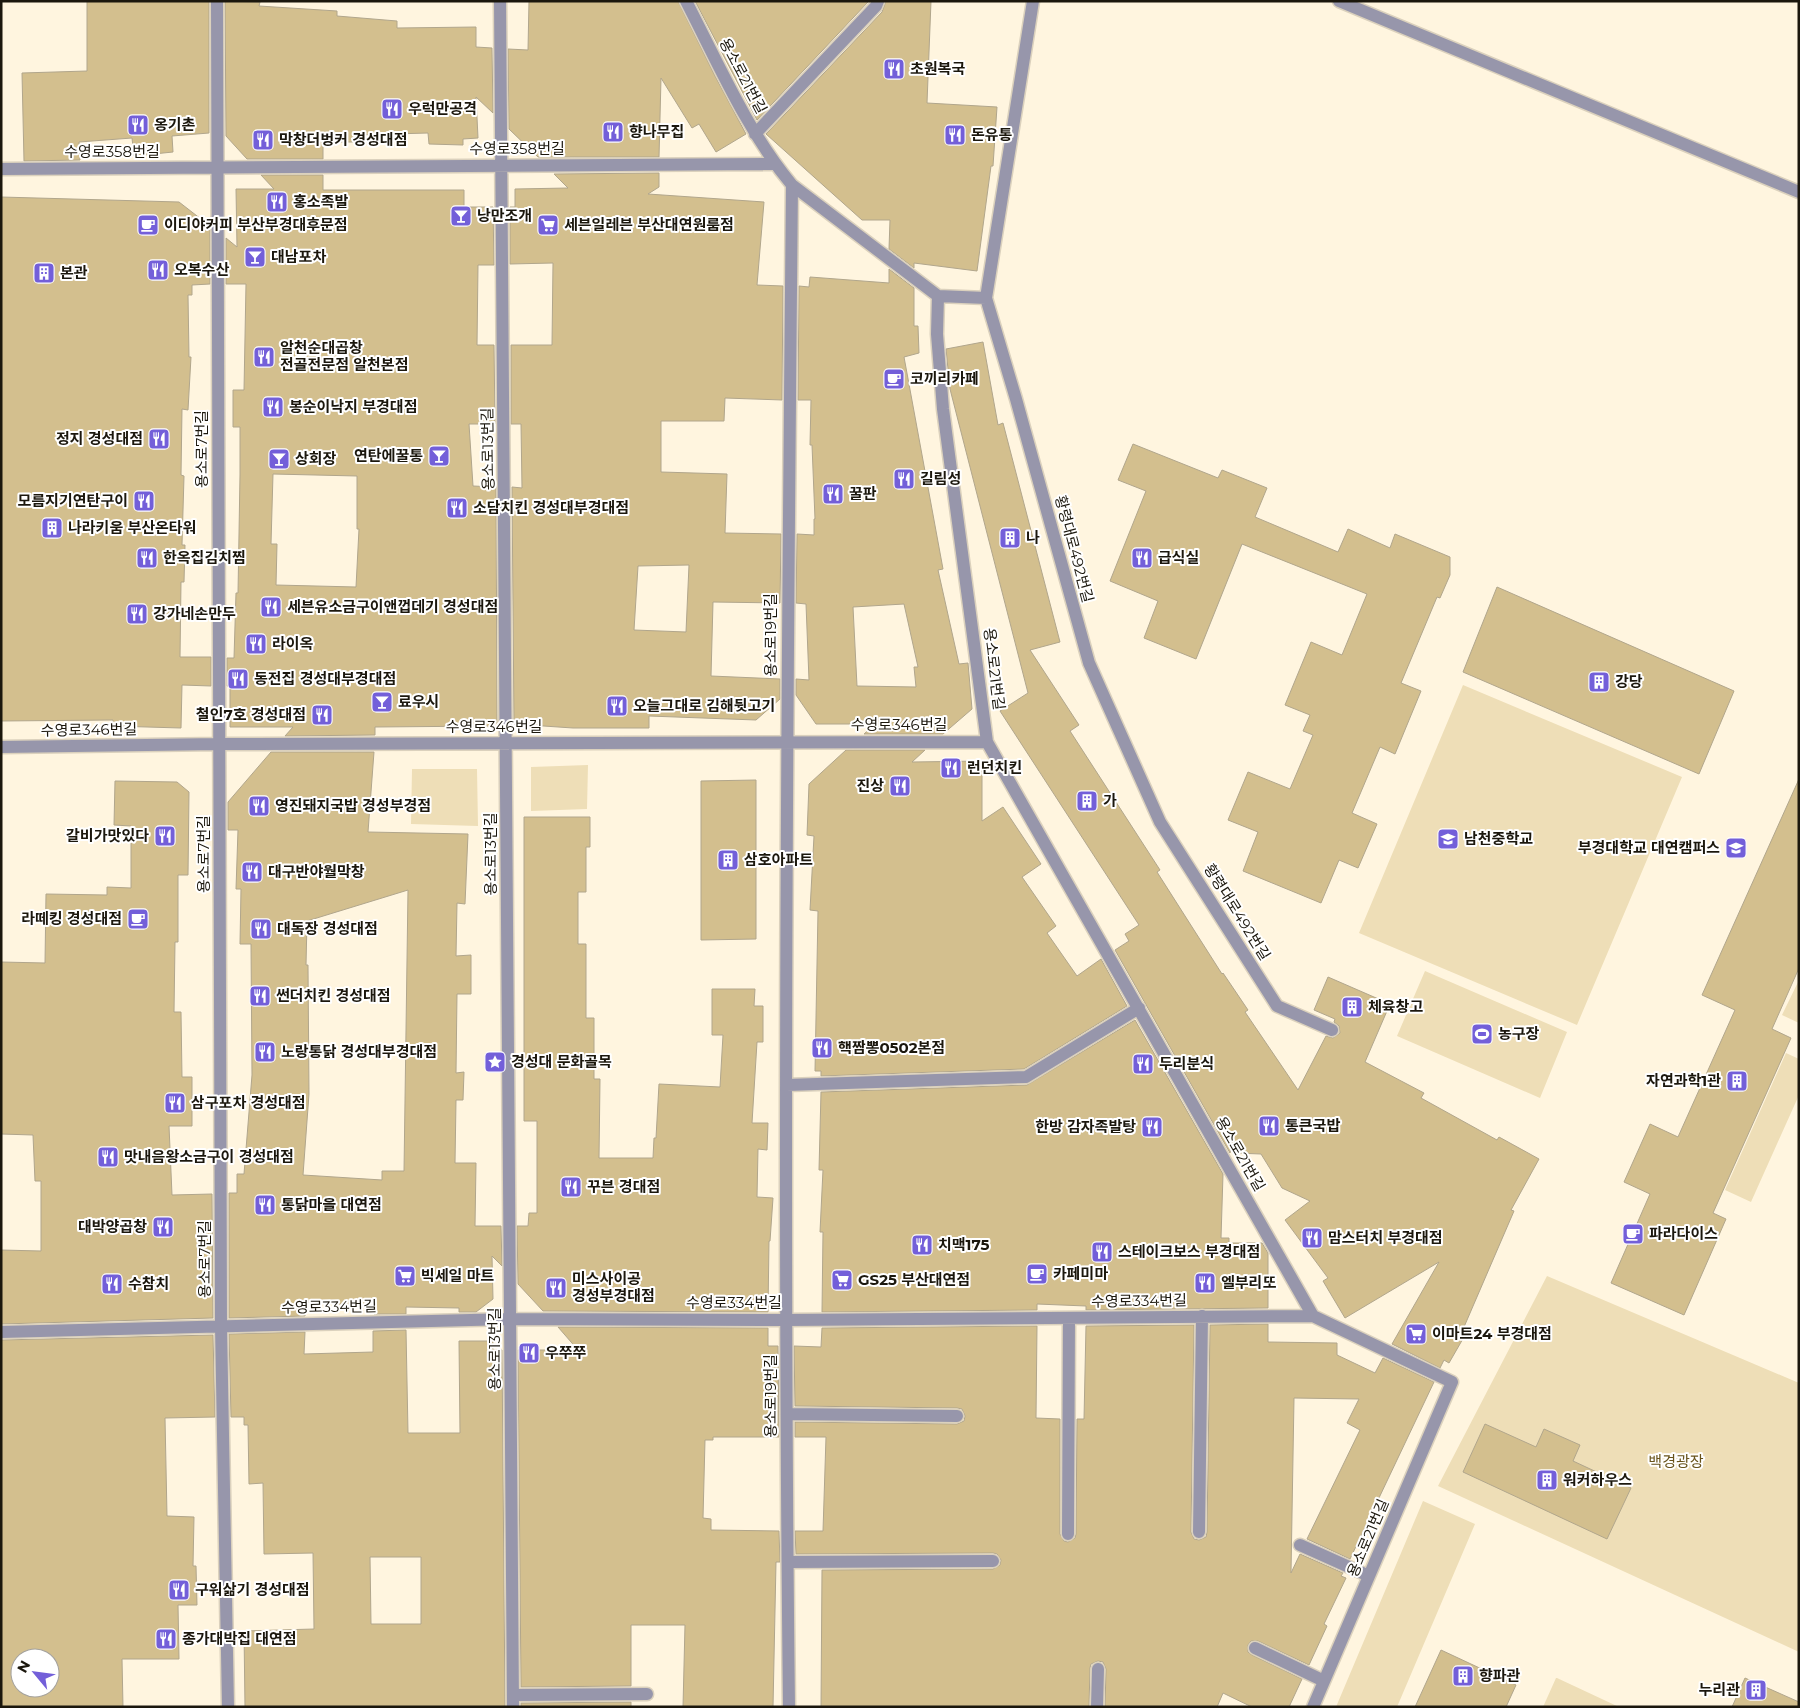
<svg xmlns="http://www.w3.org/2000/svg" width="1800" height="1708" font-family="Montserrat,'Noto Sans KR',sans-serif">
  <rect width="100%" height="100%" fill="#fff5df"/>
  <path fill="#eedeb7" d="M1463,685L1682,777L1577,1025L1359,933Z
    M588,765L587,809L531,811V767Z
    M412,769H477L478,826L411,824Z
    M1425,971L1567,1032L1540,1098L1397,1036Z
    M1799,980V1023L1782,1015Z
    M1786,1053L1799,1059V1095L1751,1202L1725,1190Z
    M1547,1276L1799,1383V1652L1438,1486Z
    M1423,1501L1475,1524L1397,1707H1336Z
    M1556,1678H1557L1619,1707H1543Z"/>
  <path fill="#d3bf8e" stroke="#b1a68c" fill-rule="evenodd" d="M87,1H209V133L172,136L173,152L134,156L132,138L79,142L80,160L24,161L22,73L87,71Z
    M225,1L260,2L259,6L337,11V16L397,21V28L476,27V47L492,48L493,113L476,97L478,138L463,139V145L429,144L428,133L357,135V142H323V159H247L226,136Z
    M529,1H678L715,76L746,134L716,152L699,124L692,128L661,78L659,157H538L509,129L508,49L528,50Z
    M695,1H869L757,120Z
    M886,1H931L927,103L997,107L993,166H991L977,271L914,263V268L889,249L890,220H862L766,134L882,12Z
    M659,173V187L648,194L764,202L757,285L783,286L782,400L725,398L724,421H661V472L727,474L725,533L781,534L780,603L713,602L711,676L780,679V699L756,720L649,716V728H573L514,724L512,487L522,488L521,424H511V345H552L553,263L510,264V207H515V189L568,188L554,174ZM689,565L686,632L634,630L638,566Z
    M261,175H323V190H464V207H493L494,265H478L477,345H494L495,424H469L473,486L496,487L497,723L491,722V726L375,727V735L285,736L293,727H230V686H227V658H234L236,593H238L240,475V427H233V390H244L246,284H226V238L237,247L236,189H274ZM273,474L357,476V529H359L356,587L276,585L277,544H271Z
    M1,197L179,202L210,226V284L192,285V295H188L189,357H191L188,410L182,409L181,475L184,476L182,545H185L184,582H181L180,657H211V686L182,685L181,728L113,726V720L1,721Z
    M889,269L914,288V326H918L919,353L904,357L943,569L938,570L959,664L968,663L972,709L943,734H864L875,724H816L796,695V679L809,680L806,604L796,603L797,534L814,535V519H815L812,445H810L811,400H798L799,286L809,287L810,277L889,283ZM904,604L918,667H914L916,687L857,686L853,607Z
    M983,342L998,425L1003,423L1060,642L1030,650L1079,725L1070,731L1160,870L1157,872L1222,974L1223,973L1248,1010L1245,1012L1298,1090L1326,1036L1333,1038L1340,1033L1339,1026L1334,1022L1335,1019L1314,1010L1328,977L1390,1004L1365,1062L1424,1093L1421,1098L1497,1140L1499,1137L1539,1159L1511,1210L1514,1211L1464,1327L1468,1330L1449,1363L1444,1360L1440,1368L1392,1344L1439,1262L1345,1318L1323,1281L1328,1278L1285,1220L1310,1201L1282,1188L1261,1154L1235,1153L1231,1147L1230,1153L1115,950L1129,941L1125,934L1139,925L1000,711L1028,693L950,389L946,349Z
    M1133,444L1218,478L1222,470L1267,488L1255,517L1338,552L1348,529L1390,548L1395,534L1450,557V575L1440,598L1437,597L1401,683L1421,691L1395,754L1380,747L1352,813L1377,824L1358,868L1339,860L1321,903L1243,871L1258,832L1228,820L1248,772L1290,789L1313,735L1303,731L1310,715L1285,705L1311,642L1342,655L1367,594L1242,544L1196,659L1144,638L1158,601L1110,581L1146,491L1118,480Z
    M1497,587L1734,691L1699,774L1463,672Z
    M846,750H925L912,762L982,761V821L1003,807L1041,864L1022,877L1056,926L1047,933L1077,976L1101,959L1127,1006L1024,1069L821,1076V1071H815L818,911L810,910L814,836L807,835L809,784Z
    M271,752H374L368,832L468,834L465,904L457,903L456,956L471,955V994H457L456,1073L464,1072L463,1100H456L455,1163H476L475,1226H501L502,1266L492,1256L493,1299L476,1312H459V1308L406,1307V1314H374V1306L305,1302V1316L229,1318V1193H237V1174H244L252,1075L251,944H240L241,889H236L238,830H228V802ZM408,890L404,1171H382V1180L303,1175L309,1094L308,965H306L307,921Z
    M1799,779V968L1772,1029L1791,1038L1713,1213L1726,1219L1684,1315L1611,1283L1650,1194L1624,1182L1650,1124L1678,1137L1735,1010L1702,995Z
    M756,780V939L701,940V781Z
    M115,781L177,782L189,792L188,875H178V942H175L174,1012H181L182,1077H192V1126H169L172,1195L212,1194L213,1318L1,1324V1250L41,1251V1181H35L33,1135L1,1134V962L45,963L46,894L107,895V887L131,888V826L114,825Z
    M524,817H590V847H586V892H578V944H586V1018H594V1079H600L599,1158H653L654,1138H656L659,1084L720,1087L723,1035H712V989H755L754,1006H763V1042H757L752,1123H768L767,1150L758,1149L757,1197L773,1198L770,1241H769L768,1312L543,1311L518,1284L517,1226H528L529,1213H537V1121H524Z
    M1135,1020L1223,1174L1221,1238H1229V1243H1262L1268,1253V1308L1086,1310V1306L1037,1304V1310L822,1312L823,1232H820L823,1170H819L821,1092L1027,1085Z
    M1268,1324V1342L1337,1343V1355L1375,1373L1383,1358L1434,1382L1350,1559L1307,1539L1360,1430L1347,1423L1359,1399L1294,1398L1291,1573L1300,1554L1343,1573L1341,1576L1346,1578L1324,1624L1327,1626L1309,1665L1258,1641H1251L1248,1645V1652L1252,1655L1302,1679L1289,1707H1252L1223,1693L1217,1707H1105L1106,1669L1103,1662L1098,1661L1091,1664L1090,1668L1089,1707H821L822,1570L993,1569L1000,1565L1001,1560L997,1554L993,1553L796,1554L795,1531H823L826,1437H795V1422L957,1424L964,1421L965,1416L962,1409L957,1408L795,1406L794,1346L821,1347L822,1328L1037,1326L1036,1418L1060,1419V1534L1064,1541L1068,1542L1075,1538L1076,1534L1077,1419H1084L1086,1326L1194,1325L1191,1532L1194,1539L1199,1540L1206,1537L1207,1532L1210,1325Z
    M558,1327L768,1328V1346H778L779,1437H713V1440H705L703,1518L711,1519V1530L779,1531L780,1562H776L773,1707H683L685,1625H631V1686L521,1687L518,1350H578Z
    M406,1330L408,1433H460L459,1341H493V1350H502L505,1707H245L244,1631L314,1629L313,1553L264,1554L263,1483L249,1484L248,1425H244V1417H231L229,1334L305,1332L304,1354L373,1352V1331ZM370,1557H421V1624H371Z
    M213,1335L215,1417L165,1418L167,1516L194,1517L193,1566H196L197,1605H178L179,1659H122L123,1707H1V1340ZM20,1658H50V1688H20Z
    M1485,1424L1536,1447L1544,1429L1580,1445L1573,1461L1631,1488L1607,1539L1463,1472Z
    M1441,1650L1516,1685L1506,1707H1415Z
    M1745,1678L1799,1702V1707H1732Z
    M631,1702V1707H521V1703Z"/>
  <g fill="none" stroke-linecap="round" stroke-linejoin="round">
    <g stroke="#dbd1bd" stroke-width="15">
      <path id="minor" d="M217,1L221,1326L228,1707
        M500,1L513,1707
        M686,1C718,63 747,131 792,185L938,296L986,298
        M1033,1L986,298L1016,399L1089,663L1160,822L1277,1006L1332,1030
        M1339,1L1799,192
        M755,134L876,6L878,1
        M1,169L774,164
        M938,296L937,334L943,409L987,742L1313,1316
        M1,747L219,744L987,742
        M787,1085L1026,1077L1139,1008
        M1,1332L511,1319L787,1320L1313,1316L1452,1382L1313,1707
        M788,1414L957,1416
        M1199,1532L1202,1316
        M1068,1534L1069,1318
        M1300,1545L1369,1576
        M788,1562L993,1561
        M1255,1648L1324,1681
        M513,1695L647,1694
        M789,1707C783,1200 787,692 792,185
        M1097,1707L1098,1669"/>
    </g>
    <use href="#minor" stroke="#9796ab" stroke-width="12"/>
  </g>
  <defs>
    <g id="restaurant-square" transform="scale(1.125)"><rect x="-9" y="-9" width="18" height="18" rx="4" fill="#735fd9" stroke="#fff"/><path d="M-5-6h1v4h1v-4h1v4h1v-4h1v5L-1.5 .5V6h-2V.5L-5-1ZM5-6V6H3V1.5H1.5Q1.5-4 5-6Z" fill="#fff"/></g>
    <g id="bar-square" transform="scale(1.125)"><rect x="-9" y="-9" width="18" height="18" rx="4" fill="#735fd9" stroke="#fff"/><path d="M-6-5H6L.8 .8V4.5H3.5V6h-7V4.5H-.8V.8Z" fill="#fff"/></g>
    <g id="cafe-square" transform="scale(1.125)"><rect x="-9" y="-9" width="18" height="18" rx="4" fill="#735fd9" stroke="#fff"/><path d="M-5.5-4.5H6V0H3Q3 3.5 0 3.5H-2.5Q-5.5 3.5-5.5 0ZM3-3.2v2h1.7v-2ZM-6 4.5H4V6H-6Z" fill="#fff"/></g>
    <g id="supermarket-square" transform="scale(1.125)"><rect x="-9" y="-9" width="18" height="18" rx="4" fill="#735fd9" stroke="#fff"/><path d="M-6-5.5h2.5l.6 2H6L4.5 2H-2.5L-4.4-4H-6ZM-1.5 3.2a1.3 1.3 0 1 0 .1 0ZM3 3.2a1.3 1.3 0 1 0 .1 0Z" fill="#fff"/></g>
    <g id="building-square" transform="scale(1.125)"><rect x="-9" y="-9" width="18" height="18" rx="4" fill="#735fd9" stroke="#fff"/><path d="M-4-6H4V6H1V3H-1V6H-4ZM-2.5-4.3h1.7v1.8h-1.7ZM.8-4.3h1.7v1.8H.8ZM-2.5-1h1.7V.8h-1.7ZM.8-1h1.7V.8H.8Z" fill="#fff"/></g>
    <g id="school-square" transform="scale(1.125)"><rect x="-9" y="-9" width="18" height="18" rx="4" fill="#735fd9" stroke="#fff"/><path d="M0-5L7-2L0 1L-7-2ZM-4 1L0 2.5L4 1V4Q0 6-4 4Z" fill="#fff"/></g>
    <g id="university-square" transform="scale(1.125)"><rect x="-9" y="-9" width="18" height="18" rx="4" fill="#735fd9" stroke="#fff"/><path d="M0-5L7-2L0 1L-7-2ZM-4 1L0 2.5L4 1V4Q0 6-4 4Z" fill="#fff"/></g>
    <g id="stadium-square" transform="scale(1.125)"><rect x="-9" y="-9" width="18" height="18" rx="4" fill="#735fd9" stroke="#fff"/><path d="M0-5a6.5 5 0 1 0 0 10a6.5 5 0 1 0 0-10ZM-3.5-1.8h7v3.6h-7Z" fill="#fff"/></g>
    <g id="sight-square" transform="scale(1.125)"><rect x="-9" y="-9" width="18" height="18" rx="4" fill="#735fd9" stroke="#fff"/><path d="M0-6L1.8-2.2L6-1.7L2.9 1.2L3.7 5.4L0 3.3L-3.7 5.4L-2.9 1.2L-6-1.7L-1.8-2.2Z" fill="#fff"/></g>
  </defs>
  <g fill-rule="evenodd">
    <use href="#restaurant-square" x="894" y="69"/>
    <use href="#restaurant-square" x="392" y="109"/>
    <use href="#restaurant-square" x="138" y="125"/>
    <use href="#restaurant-square" x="613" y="132"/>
    <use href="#restaurant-square" x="955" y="135"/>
    <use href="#restaurant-square" x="263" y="140"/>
    <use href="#restaurant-square" x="277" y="202"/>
    <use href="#bar-square" x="461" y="216"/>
    <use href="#cafe-square" x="148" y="225"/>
    <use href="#supermarket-square" x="548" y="225"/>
    <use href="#bar-square" x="255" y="257"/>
    <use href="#restaurant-square" x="158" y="270"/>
    <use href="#building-square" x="44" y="273"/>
    <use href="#restaurant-square" x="264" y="357"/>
    <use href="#cafe-square" x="894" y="379"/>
    <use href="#restaurant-square" x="273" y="407"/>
    <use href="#restaurant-square" x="159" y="439"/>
    <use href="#bar-square" x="439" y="456"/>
    <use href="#bar-square" x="279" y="459"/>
    <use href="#restaurant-square" x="904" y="479"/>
    <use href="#restaurant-square" x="833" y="494"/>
    <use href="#restaurant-square" x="144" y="501"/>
    <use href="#restaurant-square" x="457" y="508"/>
    <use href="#building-square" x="52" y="528"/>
    <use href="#building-square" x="1010" y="538"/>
    <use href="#restaurant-square" x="147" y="558"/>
    <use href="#restaurant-square" x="1142" y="558"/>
    <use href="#restaurant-square" x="271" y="607"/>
    <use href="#restaurant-square" x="137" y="614"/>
    <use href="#restaurant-square" x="256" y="644"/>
    <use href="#restaurant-square" x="238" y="679"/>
    <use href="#building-square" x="1599" y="682"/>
    <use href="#bar-square" x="382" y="702"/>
    <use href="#restaurant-square" x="617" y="706"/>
    <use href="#restaurant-square" x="322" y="715"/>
    <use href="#restaurant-square" x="951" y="768"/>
    <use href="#restaurant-square" x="900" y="786"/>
    <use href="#building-square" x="1087" y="801"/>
    <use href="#restaurant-square" x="259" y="806"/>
    <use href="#restaurant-square" x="165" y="836"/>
    <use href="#school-square" x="1448" y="839"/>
    <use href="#university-square" x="1736" y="848"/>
    <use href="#building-square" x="728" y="860"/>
    <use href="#restaurant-square" x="252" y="872"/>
    <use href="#cafe-square" x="138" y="919"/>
    <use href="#restaurant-square" x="261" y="929"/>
    <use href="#restaurant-square" x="260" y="996"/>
    <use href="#building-square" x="1352" y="1007"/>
    <use href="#stadium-square" x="1482" y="1034"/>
    <use href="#restaurant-square" x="822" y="1048"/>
    <use href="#restaurant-square" x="265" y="1052"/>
    <use href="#sight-square" x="495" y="1062"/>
    <use href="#restaurant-square" x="1143" y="1064"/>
    <use href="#building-square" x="1737" y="1081"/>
    <use href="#restaurant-square" x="175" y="1103"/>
    <use href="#restaurant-square" x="1269" y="1126"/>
    <use href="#restaurant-square" x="1152" y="1127"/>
    <use href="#restaurant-square" x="108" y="1157"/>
    <use href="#restaurant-square" x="571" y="1187"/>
    <use href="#restaurant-square" x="265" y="1205"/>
    <use href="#restaurant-square" x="163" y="1227"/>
    <use href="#cafe-square" x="1633" y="1234"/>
    <use href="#restaurant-square" x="1312" y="1238"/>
    <use href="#restaurant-square" x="922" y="1245"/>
    <use href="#restaurant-square" x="1102" y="1252"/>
    <use href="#cafe-square" x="1037" y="1274"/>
    <use href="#supermarket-square" x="405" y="1276"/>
    <use href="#supermarket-square" x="842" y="1280"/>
    <use href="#restaurant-square" x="1205" y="1283"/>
    <use href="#restaurant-square" x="112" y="1284"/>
    <use href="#restaurant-square" x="556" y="1288"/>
    <use href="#supermarket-square" x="1416" y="1334"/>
    <use href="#restaurant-square" x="529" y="1353"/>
    <use href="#building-square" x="1547" y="1480"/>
    <use href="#restaurant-square" x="179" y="1590"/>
    <use href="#restaurant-square" x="166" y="1639"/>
    <use href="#building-square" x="1463" y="1676"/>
    <use href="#building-square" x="1756" y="1690"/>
  </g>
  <g text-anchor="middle" stroke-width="4" stroke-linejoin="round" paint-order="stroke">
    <g font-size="15" font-weight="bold" fill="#1b170d" stroke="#fff" text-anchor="start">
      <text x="910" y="74">초원복국</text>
      <text x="408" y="114">우럭만공격</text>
      <text x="154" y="130">옹기촌</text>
      <text x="629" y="137">향나무집</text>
      <text x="971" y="140">돈유통</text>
      <text x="279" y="145">막창더벙커 경성대점</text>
      <text x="293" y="207">홍소족발</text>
      <text x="477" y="221">낭만조개</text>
      <text x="164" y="230">이디야커피 부산부경대후문점</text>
      <text x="564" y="230">세븐일레븐 부산대연원룸점</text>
      <text x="271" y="262">대남포차</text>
      <text x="174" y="275">오복수산</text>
      <text x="60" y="278">본관</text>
      <text x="280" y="353">알천순대곱창<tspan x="280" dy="17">전골전문점 알천본점</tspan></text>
      <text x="910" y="384">코끼리카페</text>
      <text x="289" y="412">봉순이낙지 부경대점</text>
      <text x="143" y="444" text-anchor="end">정지 경성대점</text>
      <text x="423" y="461" text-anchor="end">연탄에꿀통</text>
      <text x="295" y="464">상회장</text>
      <text x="920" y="484">길림성</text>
      <text x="849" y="499">꿀판</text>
      <text x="128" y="506" text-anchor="end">모름지기연탄구이</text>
      <text x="473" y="513">소담치킨 경성대부경대점</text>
      <text x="68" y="533">나라키움 부산온타워</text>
      <text x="1026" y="543">나</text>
      <text x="163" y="563">한옥집김치찜</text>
      <text x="1158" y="563">급식실</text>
      <text x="287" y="612">세븐유소금구이앤껍데기 경성대점</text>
      <text x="153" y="619">강가네손만두</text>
      <text x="272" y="649">라이옥</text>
      <text x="254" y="684">동전집 경성대부경대점</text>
      <text x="1615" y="687">강당</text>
      <text x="398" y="707">료우시</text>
      <text x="633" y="711">오늘그대로 김해뒷고기</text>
      <text x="306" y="720" text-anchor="end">철인7호 경성대점</text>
      <text x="967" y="773">런던치킨</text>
      <text x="884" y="791" text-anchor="end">진상</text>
      <text x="1103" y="806">가</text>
      <text x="275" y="811">영진돼지국밥 경성부경점</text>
      <text x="149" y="841" text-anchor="end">갈비가맛있다</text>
      <text x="1464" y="844">남천중학교</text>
      <text x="1720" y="853" text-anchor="end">부경대학교 대연캠퍼스</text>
      <text x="744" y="865">삼호아파트</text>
      <text x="268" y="877">대구반야월막창</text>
      <text x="122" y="924" text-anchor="end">라떼킹 경성대점</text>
      <text x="277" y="934">대독장 경성대점</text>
      <text x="276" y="1001">썬더치킨 경성대점</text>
      <text x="1368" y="1012">체육창고</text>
      <text x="1498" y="1039">농구장</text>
      <text x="838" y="1053">핵짬뽕0502본점</text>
      <text x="281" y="1057">노랑통닭 경성대부경대점</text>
      <text x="511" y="1067">경성대 문화골목</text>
      <text x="1159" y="1069">두리분식</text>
      <text x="1721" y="1086" text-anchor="end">자연과학1관</text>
      <text x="191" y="1108">삼구포차 경성대점</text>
      <text x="1285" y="1131">통큰국밥</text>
      <text x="1136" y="1132" text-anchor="end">한방 감자족발탕</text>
      <text x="124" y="1162">맛내음왕소금구이 경성대점</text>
      <text x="587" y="1192">꾸븐 경대점</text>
      <text x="281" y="1210">통닭마을 대연점</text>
      <text x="147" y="1232" text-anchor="end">대박양곱창</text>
      <text x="1649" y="1239">파라다이스</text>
      <text x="1328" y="1243">맘스터치 부경대점</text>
      <text x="938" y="1250">치맥175</text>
      <text x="1118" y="1257">스테이크보스 부경대점</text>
      <text x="1053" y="1279">카페미마</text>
      <text x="421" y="1281">빅세일 마트</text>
      <text x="572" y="1284">미스사이공<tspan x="572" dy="17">경성부경대점</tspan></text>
      <text x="858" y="1285">GS25 부산대연점</text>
      <text x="1221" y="1288">엘부리또</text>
      <text x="128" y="1289">수참치</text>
      <text x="1432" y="1339">이마트24 부경대점</text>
      <text x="545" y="1358">우쭈쭈</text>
      <text x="1563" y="1485">워커하우스</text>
      <text x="195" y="1595">구워삶기 경성대점</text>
      <text x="182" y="1644">종가대박집 대연점</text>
      <text x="1479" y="1681">향파관</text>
      <text x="1740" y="1695" text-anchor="end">누리관</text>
    </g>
    <g font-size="15" fill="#1b170d" stroke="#fff">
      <text transform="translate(743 76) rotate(62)" y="5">용소로21번길</text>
      <text x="517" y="154">수영로358번길</text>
      <text x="112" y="157">수영로358번길</text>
      <text transform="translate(202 449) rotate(-90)" y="5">용소로7번길</text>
      <text transform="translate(488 449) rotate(-91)" y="5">용소로13번길</text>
      <text transform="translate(1074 549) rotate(75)" y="5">황령대로492번길</text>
      <text transform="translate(771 635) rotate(-90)" y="5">용소로19번길</text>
      <text transform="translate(994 669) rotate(83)" y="5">용소로21번길</text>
      <text x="899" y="730">수영로346번길</text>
      <text x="494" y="732">수영로346번길</text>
      <text transform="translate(89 730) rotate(-1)" y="5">수영로346번길</text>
      <text transform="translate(204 854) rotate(-90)" y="5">용소로7번길</text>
      <text transform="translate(491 854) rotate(-90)" y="5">용소로13번길</text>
      <text transform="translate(1237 912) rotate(58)" y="5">황령대로492번길</text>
      <text transform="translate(1240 1154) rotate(60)" y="5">용소로21번길</text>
      <text transform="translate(205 1259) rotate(-90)" y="5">용소로7번길</text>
      <text transform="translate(1139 1301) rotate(-1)" y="5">수영로334번길</text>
      <text x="734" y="1308">수영로334번길</text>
      <text transform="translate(329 1307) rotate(-1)" y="5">수영로334번길</text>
      <text transform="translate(495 1349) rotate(-90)" y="5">용소로13번길</text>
      <text transform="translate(771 1396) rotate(-90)" y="5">용소로19번길</text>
      <text transform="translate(1368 1538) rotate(-67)" y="5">용소로21번길</text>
    </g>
    <g font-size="15" fill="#68531b" stroke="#fff">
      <text x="1676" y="1467">백경광장</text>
    </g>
  </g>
  <rect width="1800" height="1708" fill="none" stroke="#1b170d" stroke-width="5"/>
  <g transform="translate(35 1673) rotate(299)"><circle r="24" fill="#ffffff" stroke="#a4a29e"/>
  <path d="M0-4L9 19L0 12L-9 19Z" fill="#735fd9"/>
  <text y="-8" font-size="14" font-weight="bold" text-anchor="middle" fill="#1b170d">N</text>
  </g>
</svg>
